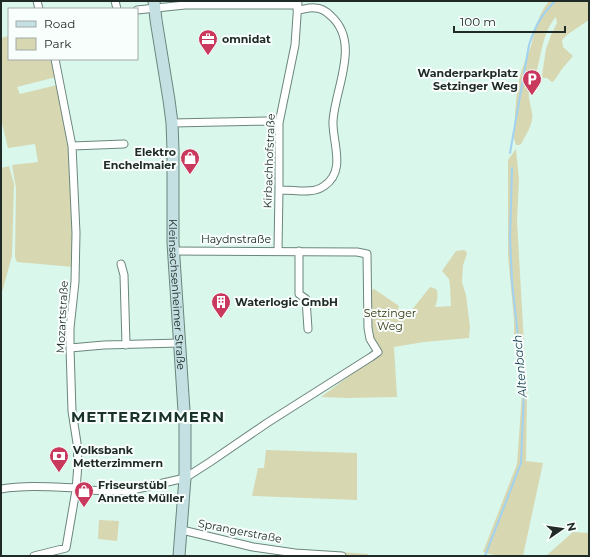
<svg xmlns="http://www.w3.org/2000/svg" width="590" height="557" font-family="Montserrat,sans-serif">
  <rect width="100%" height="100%" fill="#daf7ec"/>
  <path fill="#d7d7b2" d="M549,1H589V20L568,34L562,40L563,47L573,56L562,69L554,81L552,82L547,78H543L542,75L546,49L551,35L557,23L556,17C543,30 541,57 536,74C534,80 530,86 529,92C528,99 531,105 532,113C534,124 526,134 521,144L519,145H516L514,139C515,116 515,91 522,69C525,61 528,54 531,46C535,30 538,14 549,1Z
    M9,36V59H53L56,77L17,87L20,94L57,85L68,140L70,159L73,267L17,262L15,257L16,188L12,165L38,162L35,144L8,148L1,119V38Z
    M516,149L519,179L517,221L527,396L526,461L543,463L523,556C509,556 496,557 483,552L517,464L522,393L519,370L514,343V320L508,256V160Z
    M9,166L14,184L12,256L1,296V168Z
    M463,250L466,251L467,254L463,265L462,282L466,295L470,327L469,338L424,342L394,347L397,397L347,398L321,397L372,359L381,351C378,347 373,342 372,338C369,328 369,298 372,290L374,289L399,306L398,309L407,316L430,287L436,289C439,294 437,301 435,307L451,306L450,285L449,279L442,271L456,251Z
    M266,450L357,453V500L252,496L258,468H264Z
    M99,520L119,521L117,541L98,539Z
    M573,532L589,533V556H546Z
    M326,551L368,554V556H325Z"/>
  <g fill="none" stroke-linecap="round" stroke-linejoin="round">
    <path stroke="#a1d2ef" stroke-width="2" d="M510,153L529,45C536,24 540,17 555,1
      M485,556L521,463L524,391L512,282L510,238L512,168"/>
    <g stroke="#6b867c" stroke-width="9">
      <path id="street" d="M37,1L39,9
        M115,1L117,9
        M137,10L185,5H298
        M172,123L266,121L279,123
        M72,146L124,144
        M279,190C293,189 312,195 324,186C347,171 332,142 333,121C335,88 361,43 331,16C327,12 321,8 315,8C309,7 303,10 297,10
        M278,250L279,190V123L295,45L298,1
        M299,251V294L306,299L308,329
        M121,264L124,275L126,345
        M70,348L104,345L180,343
        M1,489C26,485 51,487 76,488
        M76,490L128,491L185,478L210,462L267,423L371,357L378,352L370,339L368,328L367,254L357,252L173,251
        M182,530L253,547L295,553L342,556
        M34,556L66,548L76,490L78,464L77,443L72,411L70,348V328L75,282L76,233L72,146L55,59"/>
    </g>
    <g stroke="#6b867c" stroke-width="13">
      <g id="secondary">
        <path id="s1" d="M154,1L156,20L169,100L172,123L173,150V243L185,426V478L179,556"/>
      </g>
    </g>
    <use href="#street" stroke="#fff" stroke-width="7"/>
    <use href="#secondary" stroke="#c4e0e2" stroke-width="11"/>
  </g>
  <defs>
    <g id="office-pin" transform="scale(1)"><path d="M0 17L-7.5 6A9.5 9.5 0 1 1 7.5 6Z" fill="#c8395d" stroke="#f8fefc"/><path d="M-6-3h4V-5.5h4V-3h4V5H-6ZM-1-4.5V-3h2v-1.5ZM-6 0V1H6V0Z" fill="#fff"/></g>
    <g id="parking-pin" transform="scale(1)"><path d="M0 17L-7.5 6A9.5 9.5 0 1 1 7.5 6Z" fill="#c8395d" stroke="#f8fefc"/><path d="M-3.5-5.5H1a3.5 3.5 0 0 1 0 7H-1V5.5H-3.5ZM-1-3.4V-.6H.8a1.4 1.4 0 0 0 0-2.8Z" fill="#fff"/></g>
    <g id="shop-pin" transform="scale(1)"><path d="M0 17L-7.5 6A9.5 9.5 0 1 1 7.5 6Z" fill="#c8395d" stroke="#f8fefc"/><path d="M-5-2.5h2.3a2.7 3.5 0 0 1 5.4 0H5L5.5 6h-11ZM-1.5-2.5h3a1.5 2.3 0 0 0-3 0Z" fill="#fff"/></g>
    <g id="building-pin" transform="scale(1)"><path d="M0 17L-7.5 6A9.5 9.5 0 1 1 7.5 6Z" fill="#c8395d" stroke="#f8fefc"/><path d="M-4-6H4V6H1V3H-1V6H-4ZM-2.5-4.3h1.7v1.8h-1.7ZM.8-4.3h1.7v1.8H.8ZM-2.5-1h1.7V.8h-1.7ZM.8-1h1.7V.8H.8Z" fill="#fff"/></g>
    <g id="bank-pin" transform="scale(1)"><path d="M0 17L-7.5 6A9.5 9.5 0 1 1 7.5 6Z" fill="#c8395d" stroke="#f8fefc"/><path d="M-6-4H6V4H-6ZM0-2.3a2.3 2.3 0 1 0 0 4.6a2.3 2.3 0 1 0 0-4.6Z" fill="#fff"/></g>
  </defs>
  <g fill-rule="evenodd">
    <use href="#office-pin" x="208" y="39"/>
    <use href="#parking-pin" x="532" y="79"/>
    <use href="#shop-pin" x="190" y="158"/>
    <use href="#building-pin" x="221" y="302"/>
    <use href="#bank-pin" x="59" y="456"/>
    <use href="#shop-pin" x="84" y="491"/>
  </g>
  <g text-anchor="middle" stroke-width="4" stroke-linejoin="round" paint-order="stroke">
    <g font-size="11" font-weight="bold" fill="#202b27" stroke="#f8fefc" text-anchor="start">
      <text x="222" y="43">omnidat</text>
      <text x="518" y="77" text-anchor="end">Wanderparkplatz<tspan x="518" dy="13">Setzinger Weg</tspan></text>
      <text x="176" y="156" text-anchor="end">Elektro<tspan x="176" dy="13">Enchelmaier</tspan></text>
      <text x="235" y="306">Waterlogic GmbH</text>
      <text x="73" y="454">Volksbank<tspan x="73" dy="13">Metterzimmern</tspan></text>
      <text x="98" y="489">Friseurstübl<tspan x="98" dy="13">Annette Müller</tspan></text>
    </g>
    <g font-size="11" fill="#202b27" stroke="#f8fefc">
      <text transform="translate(269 161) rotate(-88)" y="4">Kirbachhofstraße</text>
      <text x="236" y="243">Haydnstraße</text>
      <text dy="4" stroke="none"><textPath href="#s1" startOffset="295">Kleinsachsenheimer Straße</textPath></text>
      <text transform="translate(62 317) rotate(-87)" y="4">Mozartstraße</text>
      <text transform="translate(240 531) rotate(11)" y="4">Sprangerstraße</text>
    </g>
    <g font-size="11" fill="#37350e" stroke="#f8fefc">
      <text x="390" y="317">Setzinger<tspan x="390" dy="13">Weg</tspan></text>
    </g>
    <g font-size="12" font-style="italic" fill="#143b50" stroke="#f8fefc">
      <text transform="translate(520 366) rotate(-95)" y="4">Altenbach</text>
    </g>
    <g font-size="15" font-weight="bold" letter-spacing="1" fill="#19322a" stroke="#f8fefc">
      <text x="148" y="422">METTERZIMMERN</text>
    </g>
  </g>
  <rect width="590" height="557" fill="none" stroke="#202b27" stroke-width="4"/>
  <rect x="8" y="8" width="130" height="52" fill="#f8fefc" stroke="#a2aaa7"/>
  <rect x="16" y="21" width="20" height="6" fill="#c4e0e2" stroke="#a2aaa7"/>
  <text x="44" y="28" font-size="12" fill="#202b27">Road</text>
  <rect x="16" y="38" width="20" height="12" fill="#d7d7b2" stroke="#a2aaa7"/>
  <text x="44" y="48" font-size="12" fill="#202b27">Park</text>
  <g transform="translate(562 529) rotate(77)" stroke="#f8fefc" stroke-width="3" paint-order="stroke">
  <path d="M0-3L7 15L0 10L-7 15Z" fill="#202b27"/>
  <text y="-6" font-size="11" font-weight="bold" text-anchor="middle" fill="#202b27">N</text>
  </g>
  <path d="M454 26v6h111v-6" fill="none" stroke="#202b27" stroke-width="2"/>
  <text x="460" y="26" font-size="12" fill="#202b27" stroke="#f8fefc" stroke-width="3" paint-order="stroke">100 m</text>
</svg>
